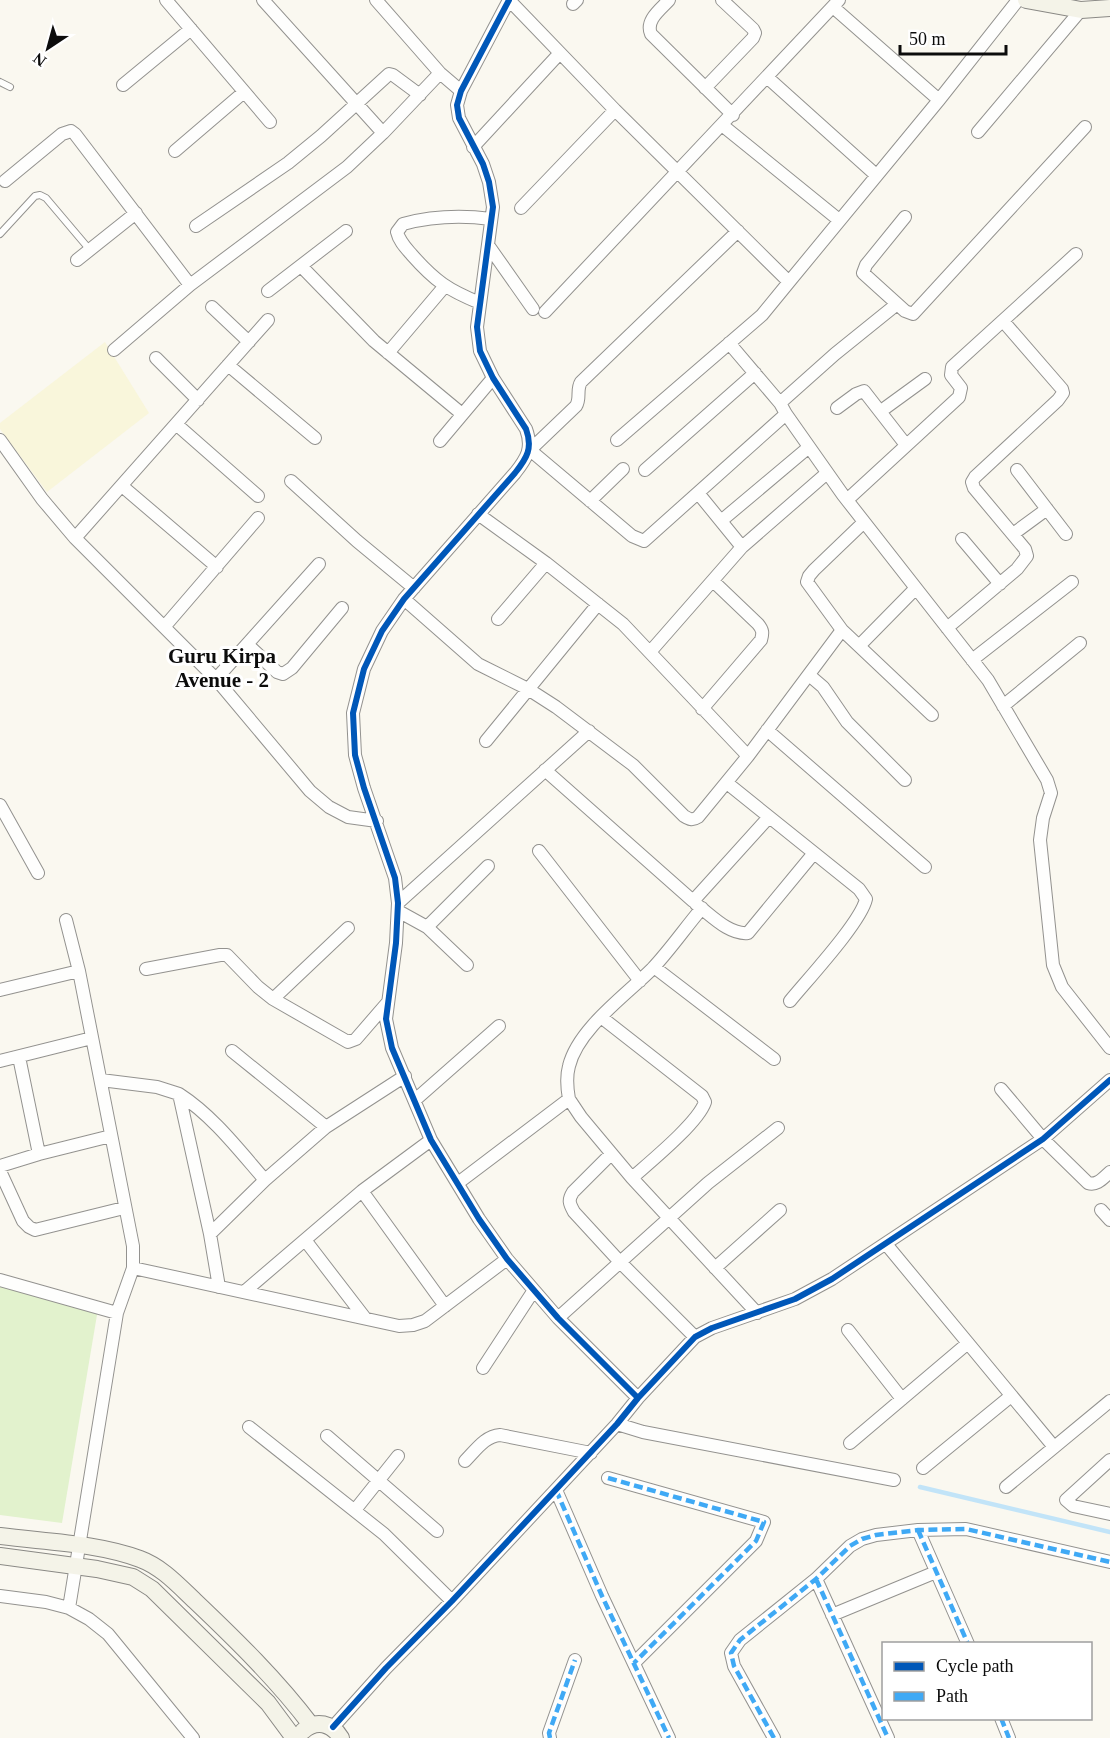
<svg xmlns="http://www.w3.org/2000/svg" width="1110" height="1738" font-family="'Times New Roman',serif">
  <rect width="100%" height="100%" fill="#faf8f0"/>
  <path fill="#f9f6db" d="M105,342L149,413L47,492L0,429V423Z"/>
  <path fill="#e2f2cd" d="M0,1278L99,1303L62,1523L0,1515Z"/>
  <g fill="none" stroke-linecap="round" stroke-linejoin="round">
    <path stroke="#c2e4f8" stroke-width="4.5" d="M920,1487L1110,1532"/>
    <g stroke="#93928f" stroke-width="8">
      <path id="lane" d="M0,82L10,87
        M0,234L35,196L40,195L46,198L90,250"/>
    </g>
    <g stroke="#93928f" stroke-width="14">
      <path id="street" d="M166,0L270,122
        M263,0L383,133
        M376,0L440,73L461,91
        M509,0L461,91L457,105L459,118L483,164L489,182L493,207L477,327L480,351L493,378L526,429C533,448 527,458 515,473L404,599L382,631L364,669L353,713L355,755L364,788L395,878L398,903L396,943L386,1019L392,1048L431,1140L479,1219L507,1259L558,1318L638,1398
        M509,0L615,110L789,282L939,100L1018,0
        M669,0C661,9 645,20 651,34L733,115
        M573,4L577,0
        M833,7L939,100
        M768,78L876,175
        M123,85L191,29
        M705,88L753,38L755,33L753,29L722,0
        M722,125L839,220
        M978,132L1081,10
        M473,147L559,54
        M175,151L244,92
        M5,181L62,134L71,131L75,134L190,285
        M521,208L615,110
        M905,217L866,265L863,273L905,311L913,314L1085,127
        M196,226L288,163L321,136L389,74L393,75L420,95
        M738,231L581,382C576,390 581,398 576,406L530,450L632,536L644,541L786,414
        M488,245L533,309
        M77,260L136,213
        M301,266L374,341L462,414
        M268,291L346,231
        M480,303C448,290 435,281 412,255C406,248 399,241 397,232L403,224C433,216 460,215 491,219
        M212,307L249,342
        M545,312L839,0
        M729,343L780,403L786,414L843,495L988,680L1047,780L1051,793L1043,818L1040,840L1053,965L1062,987L1110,1048
        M114,350L190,285L347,167L383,133L440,73
        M388,353L444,287
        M156,358L198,400
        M228,365L315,438
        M780,403L835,354L897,304
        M837,408L856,394L864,391L906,445
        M881,411L925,379
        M176,424L258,496
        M0,440L42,499L75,538L216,679L310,791L329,807L348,817L377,821
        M617,440L762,315L789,282
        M440,441L493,378
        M645,470L755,373
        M1017,470L1066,534
        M291,481L357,541L414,588
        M122,486L217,567
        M698,493L742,547
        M847,500L959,397L961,388L951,375L952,367L1076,254
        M590,501L623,469
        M721,521L809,447
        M1013,534L1047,509
        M75,538L268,320
        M962,539L1000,584
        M404,599L478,664L528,689L556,707L633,765L684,816C689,819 692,821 698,817L748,756L623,624L546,563L478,514
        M498,619L546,563
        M165,626L258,518
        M947,628L1017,569L1027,556L1025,549L974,488L972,482L975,477L1058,400L1063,393L1062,389L1003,321
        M842,630L807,582L809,576L814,570L864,522
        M248,645L277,672L283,674L292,668L342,608
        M859,646L916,588
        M650,652L742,547L827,473
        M972,660L1072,582
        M809,675L823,687L847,722L905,780
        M216,679L319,564
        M1003,706L1080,643
        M702,709L761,640C763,633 763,630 758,624L713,581
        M767,730L925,867
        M486,741L598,604
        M748,756L842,630L932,715
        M545,770L693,901L769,817
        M727,783L859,889L866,899C861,922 808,979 790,1001
        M0,805L38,873
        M539,851L640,981
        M398,903L589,731
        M696,904C711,915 729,935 748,933L814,853
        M398,911L427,927L467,965
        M66,920L79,971L133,1246V1268L399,1326L413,1325L425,1321L507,1259
        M427,927L488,866
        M654,967L774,1059
        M146,969L220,955H227L258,987L273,999L348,1042L356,1039L388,1002
        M0,990L79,971
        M273,999L348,928
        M601,1017L702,1096L705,1102C698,1123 650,1162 632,1178
        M232,1051L326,1127
        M19,1057L39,1154
        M0,1061L92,1038
        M101,1080L157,1087L179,1094L210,1234L219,1287
        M1001,1089L1043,1139L1088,1183C1097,1186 1103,1178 1110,1172
        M179,1094C213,1116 238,1149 265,1180L210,1234
        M569,1099C567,1088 566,1077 569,1066C578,1029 625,996 652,969C670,950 685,928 702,908
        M415,1100L499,1026
        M611,1154L573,1192C568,1200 569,1203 574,1212L620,1262L695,1337
        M0,1166L39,1154L111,1136
        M0,1171L23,1221L29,1227L35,1230L124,1208
        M265,1180L326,1127L405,1076
        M458,1183L569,1099L581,1117L632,1178L757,1313
        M362,1191L445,1306
        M1101,1210L1110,1220
        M305,1240L365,1318
        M886,1244L1054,1447
        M715,1268L780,1210
        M0,1280L117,1313
        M244,1292L362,1191L431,1140
        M558,1318L708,1183L778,1128
        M848,1330L902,1399
        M483,1368L534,1290
        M617,1424L643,1432L894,1480
        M249,1427L384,1534L452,1601
        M327,1436L437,1531
        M850,1443L968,1343
        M1110,1460L1066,1500L1073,1506L1110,1514
        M465,1461C476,1450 485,1436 500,1435L591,1453
        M923,1468L1011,1396
        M608,1478L764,1522L756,1541L634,1663
        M1006,1487L1110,1401
        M556,1490L602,1596L669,1738
        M355,1510L398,1456
        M918,1530L968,1644
        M816,1579L888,1738
        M0,1596L46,1602L69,1608L89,1619L108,1634L193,1738
        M69,1608L117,1313L133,1268
        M832,1615L936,1572
        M1001,1718L1009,1738
        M333,1727L386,1668L452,1601L617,1424L638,1398L695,1337L712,1328L795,1299L832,1279L1043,1139L1110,1080
        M550,1738L549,1733L575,1660
        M774,1738L734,1666L731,1653L740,1640L816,1579L850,1546L862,1539L876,1535L918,1530L966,1529L1110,1562"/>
    </g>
    <g stroke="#8a8985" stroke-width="18">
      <path id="secondary" d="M1026,0L1081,10L1110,8
        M0,1536C46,1542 97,1543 140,1559C162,1567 179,1586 195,1601C236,1640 277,1680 311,1725
        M0,1556L97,1569L133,1577L152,1589L268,1703L294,1738
        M303,1731C316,1719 332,1723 341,1738"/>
    </g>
    <use href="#lane" stroke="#fefefd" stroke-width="6"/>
    <use href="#street" stroke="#fefefd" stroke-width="12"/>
    <use href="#secondary" stroke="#f4f3e8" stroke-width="16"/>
    <path stroke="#3fa9f5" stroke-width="4.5" stroke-dasharray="9 4.5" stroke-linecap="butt" d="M608,1478L764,1522L756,1541L634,1663
      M556,1490L602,1596L669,1738
      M918,1530L968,1644
      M816,1579L888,1738
      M1001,1718L1009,1738
      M550,1738L549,1733L575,1660
      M774,1738L734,1666L731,1653L740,1640L816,1579L850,1546L862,1539L876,1535L918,1530L966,1529L1110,1562"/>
    <g stroke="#fff" stroke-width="10">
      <path id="cycleway" d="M509,0L461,91L457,105L459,118L483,164L489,182L493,207L477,327L480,351L493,378L526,429C533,448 527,458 515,473L404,599L382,631L364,669L353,713L355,755L364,788L395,878L398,903L396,943L386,1019L392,1048L431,1140L479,1219L507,1259L558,1318L638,1398
        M333,1727L386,1668L452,1601L617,1424L638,1398L695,1337L712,1328L795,1299L832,1279L1043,1139L1110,1080"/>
    </g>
    <use href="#cycleway" stroke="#0057b8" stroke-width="6"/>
  </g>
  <g text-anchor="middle" stroke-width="6" stroke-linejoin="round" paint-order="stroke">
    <g font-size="21" font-weight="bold" fill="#0c0c0c" stroke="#fff">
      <text x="222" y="663">Guru Kirpa<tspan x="222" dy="24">Avenue - 2</tspan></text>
    </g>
  </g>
  <rect x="882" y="1642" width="210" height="78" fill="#ffffff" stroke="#9e9e9e" stroke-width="1.5"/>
  <rect x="894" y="1662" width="30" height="9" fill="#0057b8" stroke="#9e9e9e" stroke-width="1.5"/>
  <text x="936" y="1672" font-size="18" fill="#0c0c0c">Cycle path</text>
  <rect x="894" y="1692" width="30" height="9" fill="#3fa9f5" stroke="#9e9e9e" stroke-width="1.5"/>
  <text x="936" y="1702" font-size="18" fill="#0c0c0c">Path</text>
  <g transform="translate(48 48) rotate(216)" stroke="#ffffff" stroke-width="4.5" paint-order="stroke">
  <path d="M0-4.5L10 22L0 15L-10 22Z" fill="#0c0c0c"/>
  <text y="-9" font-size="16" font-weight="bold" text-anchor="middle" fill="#0c0c0c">N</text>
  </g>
  <path d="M900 45v9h106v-9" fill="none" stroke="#0c0c0c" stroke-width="3"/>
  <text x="909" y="45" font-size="18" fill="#0c0c0c" stroke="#ffffff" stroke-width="4.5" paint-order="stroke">50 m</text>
</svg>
